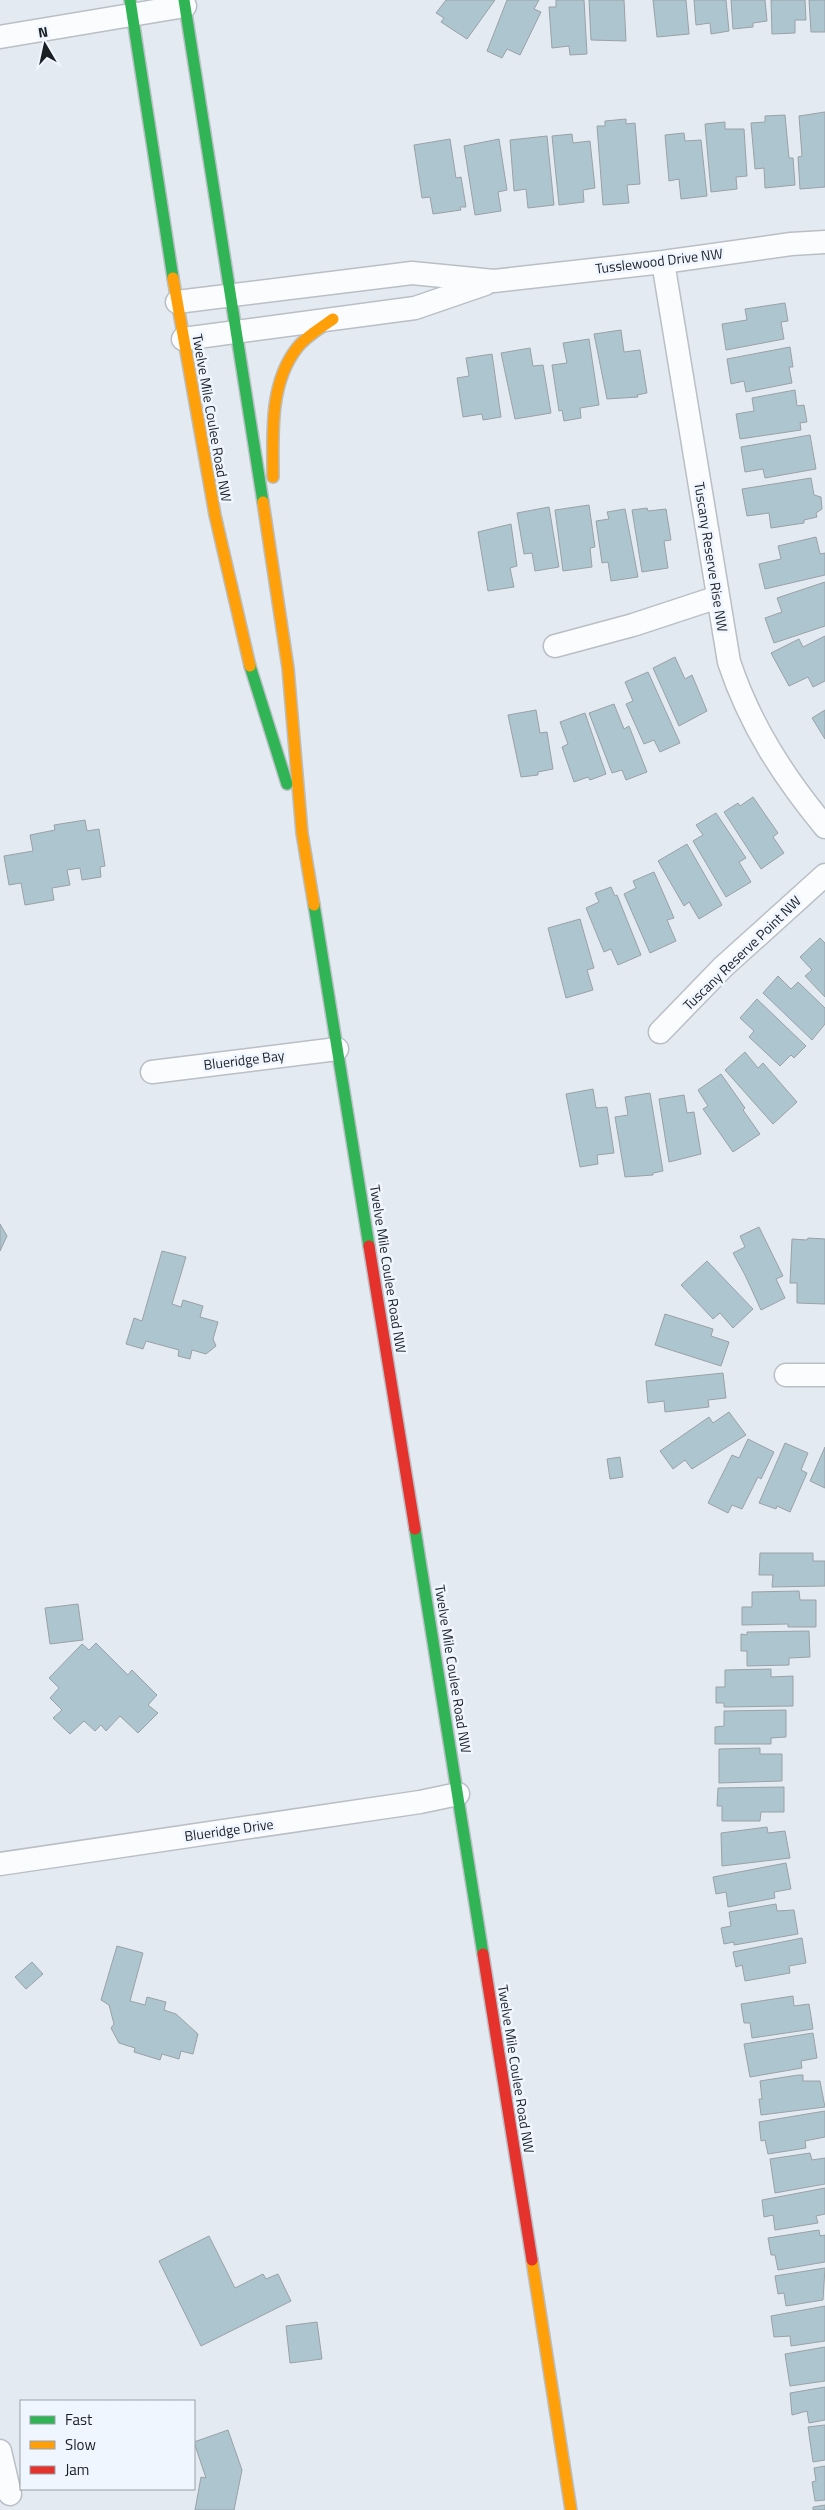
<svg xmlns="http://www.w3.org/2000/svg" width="825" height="2510" font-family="'Titillium Web',sans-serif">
  <rect width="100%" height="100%" fill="#e3eaf2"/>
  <path fill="#adc5cf" stroke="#9aa1a6" d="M446,0H495L467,39L441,22L444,18L436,13Z
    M507,0H539L534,9L541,12L520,55L507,49L502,58L487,51Z
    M556,0H584L587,54L570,55L569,46L552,48L549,7H556Z
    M589,0H624L626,41L591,40Z
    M653,0H686L689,34L657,37Z
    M694,0H726L729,31L711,34L710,23L696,25Z
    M731,0H765L767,21L753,23V27L733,29Z
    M771,0H805L806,20H795V33L772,34Z
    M809,0H825V32H811Z
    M825,112V187L800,189L798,157L802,156L799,116Z
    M785,115L789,158H793L795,185L765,188L764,168L755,169L751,123L765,122V116Z
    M626,119V124L635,123L640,184L627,185L629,203L603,205L597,126H605V121Z
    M725,122V129H744L747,176L736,177L737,189L711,192L705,124Z
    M684,133L685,141L701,140L707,196L681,199L679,179L669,181L665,135Z
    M572,134L573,143L590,141L595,188L583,190L584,202L559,205L552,136Z
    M547,136L554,205L528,208L526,189L514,191L510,140Z
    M450,139L456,178L461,177L466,207H460L461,210L433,214L430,197L422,198L414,145Z
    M499,139L507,190L498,192L501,211L475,215L464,146Z
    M785,303L788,321L781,322L784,339L726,350L722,324L747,320L745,309Z
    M621,330L624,352L640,350L647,393L637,395L638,397L607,399L594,334Z
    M589,339L599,405L580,408L581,418L564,421L562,410L559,411L552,365L567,363L563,343Z
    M790,347L793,367H789L792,383L746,392L744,381L731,384L727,359Z
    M530,348L533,366L543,365L551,413L515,419L501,353Z
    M492,354L501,417L483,420L482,414L463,417L457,378L469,376L466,358Z
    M795,390L797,406L804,405L807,422L800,423L801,430L740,439L736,414L754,411L752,398Z
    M810,435L816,469L765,478L763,469L745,472L741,447Z
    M811,478L814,495L821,497L822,509L816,513L817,517L804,520V523L771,528L769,513L747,516L742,489Z
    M589,505L595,547L590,548L592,567L563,571L555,510Z
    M549,507L559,567L535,571L532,553L524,554L517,513Z
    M647,508L648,511L666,509L671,540L664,541L668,568L642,572L632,510Z
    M625,509L638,577L611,581L608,562L602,563L596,521L609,519L607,512Z
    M511,524L517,566L510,568L514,587L488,591L478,532Z
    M816,537L820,554L825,553V575L765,589L759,564L781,559L778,546Z
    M825,582V626L774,643L765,618L782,612L777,598Z
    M825,636V681L813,687L808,677L789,686L771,653L799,639L803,647Z
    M675,657L685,679L692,675L707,711L679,726L653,668Z
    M648,672L680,743L660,752L654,740L644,744L626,704L633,701L625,682Z
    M614,704L624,729L629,726L647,772L626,780L622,770L612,773L589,713Z
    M536,710L540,733L547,732L553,769L538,772V775L521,777L508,715Z
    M825,710V739L812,718Z
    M585,713L606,774L590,780L588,777L574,782L562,747L568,744L560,722Z
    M753,797L778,833L773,837L784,853L761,869L724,812L738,803L740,806Z
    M716,813L746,858L739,862L751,882L726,897L693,841L703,835L696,825Z
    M85,820L87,831L99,829L105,866L100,867L101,877L82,880L80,868L67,870L70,885L52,888L54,900L25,905L21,883L9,885L4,856L33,851L30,835L55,830L54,825Z
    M687,844L722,905L699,919L689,902L684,906L658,861Z
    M654,872L674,918L667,920L676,941L650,953L624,894L636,888L633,881Z
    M611,887L615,896L617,895L641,955L618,965L611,949L604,952L586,908L599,902L595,893Z
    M580,919L594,968L587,970L593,990L566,998L548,928Z
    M820,938L825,943V997L805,976L812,970L800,957Z
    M778,976L791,989L798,982L825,1008V1024L812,1040L763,993Z
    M757,999L806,1046L794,1058L791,1055L780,1066L749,1037L754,1031L740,1018Z
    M745,1052L758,1068L763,1063L797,1102L773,1124L725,1070Z
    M721,1074L745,1108L743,1110L760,1134L733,1152L703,1109L708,1106L698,1090Z
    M593,1089L596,1108L607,1107L614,1153L597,1155L598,1164L580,1167L566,1094Z
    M650,1093L663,1171L653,1173V1175L625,1177L615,1117L628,1115L625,1097Z
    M684,1095L687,1113L694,1112L701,1154L669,1162L659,1099Z
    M0,1224L7,1236L0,1251Z
    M759,1227L783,1276L776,1279L785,1298L761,1310L745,1275L733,1253L745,1247L740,1236Z
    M808,1238L825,1239V1304L797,1303V1283H790L792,1239L807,1240Z
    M162,1251L186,1257L172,1304L181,1307L183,1300L203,1306L200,1317L218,1322L213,1339L216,1346L206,1354L192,1350L190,1359L178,1356L179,1350L146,1341L143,1349L126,1344L134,1318L142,1321Z
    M707,1261L753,1309L733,1328L720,1313L713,1319L681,1285Z
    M665,1314L713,1329L711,1336L729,1342L721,1366L655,1345Z
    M723,1373L726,1398L708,1400L709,1407L665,1412L664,1401L648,1403L646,1381Z
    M729,1412L746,1435L692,1469L685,1460L673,1469L660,1451L709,1417L713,1423Z
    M748,1439L774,1452L761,1479L758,1477L742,1509L732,1505L728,1513L708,1503L732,1455L739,1458Z
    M785,1443L808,1453L801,1470L807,1473L790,1512L777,1506L776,1509L759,1503Z
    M825,1447V1488L810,1481Z
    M620,1457L623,1477L610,1479L607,1459Z
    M760,1553H813V1561H825V1586L772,1587L773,1575H759Z
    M799,1591L800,1600H816V1627H788V1624L742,1625V1607H752V1592Z
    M78,1604L83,1640L50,1644L45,1608Z
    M809,1631L810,1657L789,1658V1665L747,1666V1651H741V1634L747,1635V1632Z
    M96,1643L128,1675L132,1670L157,1695L148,1705L158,1713L138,1733L120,1716L106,1731L101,1725L95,1731L84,1721L70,1734L53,1718L62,1710L50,1698L59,1688L49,1678L82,1644L89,1650Z
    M771,1669V1677L793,1676V1706L724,1707V1703H716V1687H725V1670Z
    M786,1710V1737L771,1738V1744H715V1727L724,1726V1711Z
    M760,1748V1754H782V1781L719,1783V1749Z
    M784,1787V1812H761L760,1821H722V1806H717L718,1788Z
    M767,1827L768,1833L785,1831L790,1858L722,1866L721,1833Z
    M786,1863L791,1889L774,1892L775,1898L728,1907L726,1892L716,1894L713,1877Z
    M776,1904L777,1911L794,1910L798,1934L734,1945V1942L724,1944L721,1928L731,1926L729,1912Z
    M802,1938L806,1963L789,1966L790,1973L745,1981L742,1965L736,1967L733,1952Z
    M117,1946L143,1953L130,2001L145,2005L147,1997L166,2002L164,2010L176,2014L198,2034L193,2054L181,2051L179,2059L162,2054L160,2060L134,2052L135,2048L119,2043L111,2028L114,2024L109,2005L101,2000Z
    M32,1962L43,1974L26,1989L15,1977Z
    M793,1996L794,2006L809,2004L813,2029L752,2038L750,2023H744L741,2004Z
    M813,2033L817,2058L801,2061L802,2068L750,2077L744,2044Z
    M798,2075H803V2081H820L825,2107L761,2115L759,2099H762L760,2081Z
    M825,2111V2137L805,2141L806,2148L768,2154L765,2140L761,2141L759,2122Z
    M810,2153L812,2160L825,2158V2184L775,2193L770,2159Z
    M825,2188V2214L816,2216L818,2223L775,2230L773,2215L764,2217L762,2200Z
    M819,2230L820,2236L825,2235V2262L778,2270L775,2255H771L768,2238Z
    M209,2236L235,2288L263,2274L266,2279L278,2274L291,2301L201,2346L159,2261Z
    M825,2268L823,2300L786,2306L784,2293L778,2294L775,2276Z
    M825,2306V2341L791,2346L790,2336L774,2337L771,2316Z
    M317,2322L322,2359L290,2363L286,2326Z
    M825,2347V2381L790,2386L785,2354Z
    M825,2387V2420L809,2423L807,2411L792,2415L790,2393Z
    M825,2425V2460L813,2462L808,2427Z
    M228,2430L242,2470L234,2510H195L201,2477L206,2478L194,2442Z
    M825,2466V2500L815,2501L812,2482L816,2481L814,2468Z
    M825,2505V2510H813V2507Z"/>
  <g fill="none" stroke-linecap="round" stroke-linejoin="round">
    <g stroke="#b9bfc5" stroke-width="25">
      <path id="street" d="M0,37L185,6
        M663,262L729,662C750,725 783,776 825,827
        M177,302L412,273L494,281L663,262L791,244L825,242
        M183,339L415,308L485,284
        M555,646L633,625L718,597
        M660,1032L723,967L825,875
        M152,1072L337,1049
        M786,1375H825
        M0,1864L420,1802L458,1794
        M0,2451L10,2494"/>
    </g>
    <g stroke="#b9bfc5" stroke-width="14">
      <path id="fast" d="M130,0L173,278
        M184,0L263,502
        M250,666L287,784
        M314,905L369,1246
        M415,1529L483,1954"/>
    </g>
    <g stroke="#b9bfc5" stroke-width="14">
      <path id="slow" d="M173,278L215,515L250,666
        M273,477C273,434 269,384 297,348C306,336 321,328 333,319
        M263,502L288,668L302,833L314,905
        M532,2260L571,2510"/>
    </g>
    <g stroke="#b9bfc5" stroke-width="14">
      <path id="jam" d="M369,1246L415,1529
        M483,1954L532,2260"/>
    </g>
    <use href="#street" stroke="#fbfcfd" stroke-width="22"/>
    <use href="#fast" stroke="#30b455" stroke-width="11"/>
    <use href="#slow" stroke="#ff9f0a" stroke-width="11"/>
    <use href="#jam" stroke="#e5322d" stroke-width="11"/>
  </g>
  <g text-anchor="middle" stroke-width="5" stroke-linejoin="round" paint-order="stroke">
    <g font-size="14" fill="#1a1f24" stroke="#eff6ff">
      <text transform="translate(659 261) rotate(-7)" y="5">Tusslewood Drive NW</text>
      <text transform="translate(212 418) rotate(80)" y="5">Twelve Mile Coulee Road NW</text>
      <text transform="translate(711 557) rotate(81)" y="5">Tuscany Reserve Rise NW</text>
      <text transform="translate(742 953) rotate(-44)" y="5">Tuscany Reserve Point NW</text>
      <text transform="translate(244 1060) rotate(-7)" y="5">Blueridge Bay</text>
      <text transform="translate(388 1269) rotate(81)" y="5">Twelve Mile Coulee Road NW</text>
      <text transform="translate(453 1669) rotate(81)" y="5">Twelve Mile Coulee Road NW</text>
      <text transform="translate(229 1830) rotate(-8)" y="5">Blueridge Drive</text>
      <text transform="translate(516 2069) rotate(81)" y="5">Twelve Mile Coulee Road NW</text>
    </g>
  </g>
  <rect x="20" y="2400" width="175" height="90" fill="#eff6ff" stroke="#9aa0a7"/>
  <rect x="30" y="2416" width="25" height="8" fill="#30b455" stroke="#9aa0a7"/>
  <text x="65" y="2425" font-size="15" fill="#1a1f24">Fast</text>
  <rect x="30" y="2441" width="25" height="8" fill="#ff9f0a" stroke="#9aa0a7"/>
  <text x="65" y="2450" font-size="15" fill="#1a1f24">Slow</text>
  <rect x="30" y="2466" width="25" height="8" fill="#e5322d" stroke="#9aa0a7"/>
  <text x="65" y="2475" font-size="15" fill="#1a1f24">Jam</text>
  <g transform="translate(45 45) rotate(351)" stroke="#eff6ff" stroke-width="4" paint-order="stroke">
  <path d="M0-4L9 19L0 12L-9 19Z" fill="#1a1f24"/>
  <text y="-8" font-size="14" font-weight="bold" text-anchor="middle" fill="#1a1f24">N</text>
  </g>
</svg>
